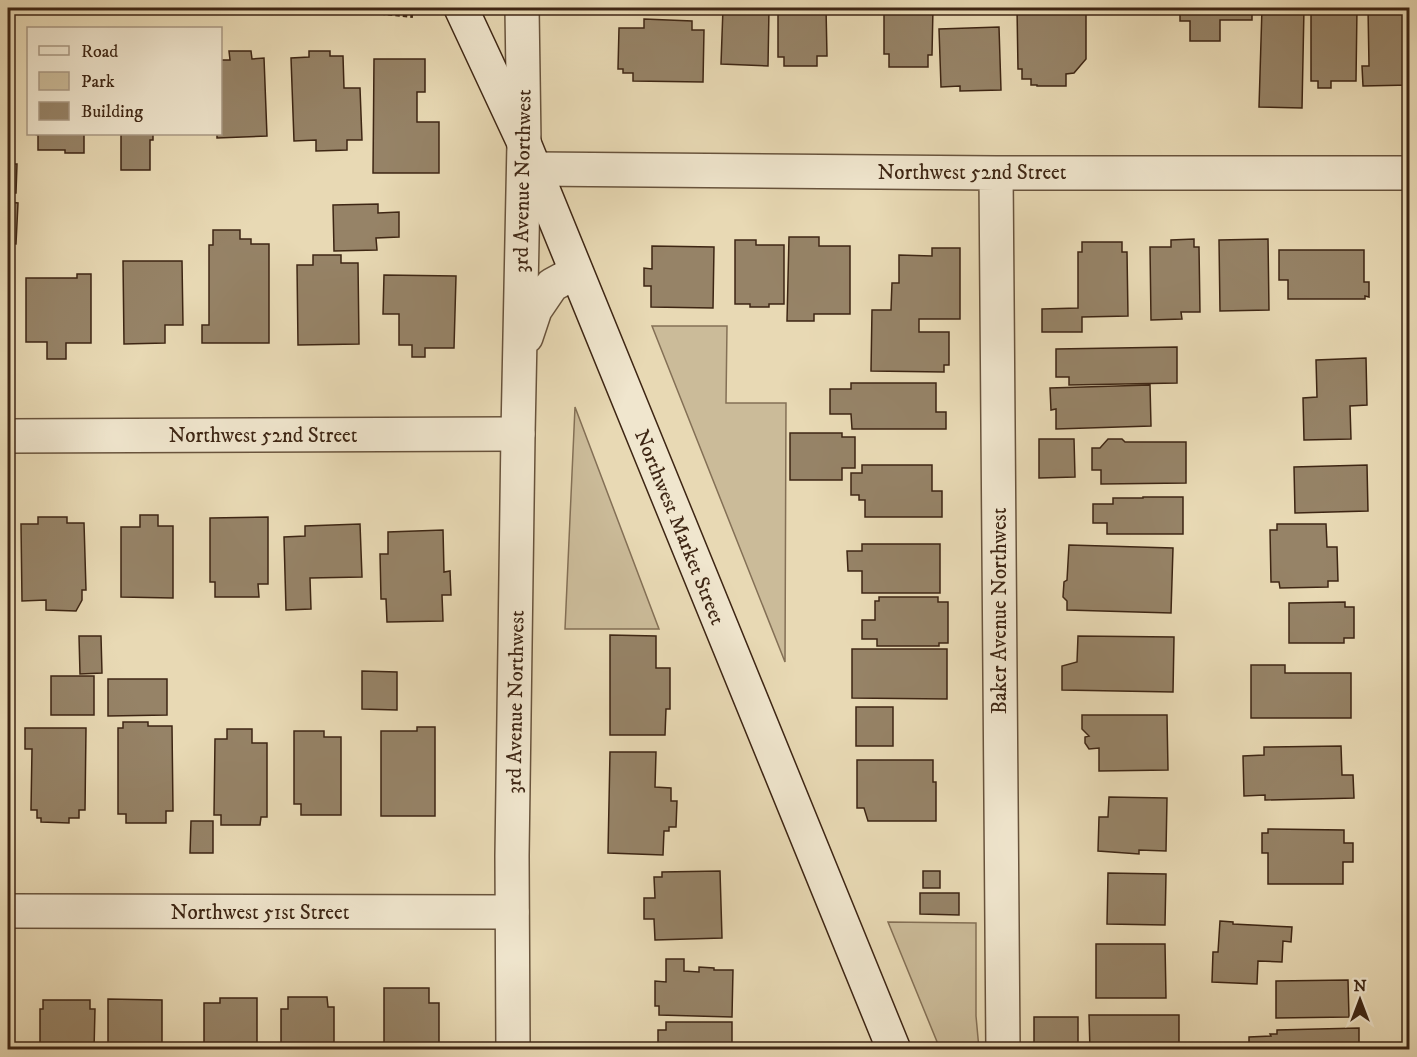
<svg xmlns="http://www.w3.org/2000/svg" width="1417" height="1057" font-family="'IM FELL DW Pica',serif">
  <rect width="100%" height="100%" fill="#e8d9b4"/>
  <filter id="stains"><feTurbulence type="fractalNoise" baseFrequency=".00333" numOctaves="4"/><feColorMatrix values="0 0 0 0 .2 0 0 0 0 .09 0 0 0 0 .02 0 0 0 .5 -.17"/></filter>
  <radialGradient id="worn" r=".72"><stop offset=".6" stop-color="#630" stop-opacity="0"/><stop offset="1" stop-color="#630" stop-opacity=".3"/></radialGradient>
  <path fill="#cbbb99" stroke="#847056" stroke-width="1.5" d="M652,326H727L726,403H786L785,662Z
    M575,407L659,629H565Z
    M888,922L976,923V1016L979,1049H940Z"/>
  <path fill="#968367" stroke="#3e2614" stroke-width="1.5" d="M723,8H769L768,66L721,64Z
    M778,8H826L827,56H817V66H784V57H778Z
    M884,8H933L932,55H928V67H889V54H884Z
    M1017,8H1086V59L1074,73L1066,74V86H1037V85H1031V79H1022V69H1018Z
    M1180,8H1252V20H1220V41H1190V21H1180Z
    M1262,8H1304L1302,108L1259,107Z
    M1311,8H1357L1356,81H1331V88H1318V81H1311Z
    M1368,8H1410V85L1363,86L1362,66H1369Z
    M644,19L692,21V30H704L703,82L633,81V73H623V69H618L619,28H644Z
    M999,27L1001,90L960,91V86L941,87L939,29Z
    M229,51H251L252,59L264,58L267,136L217,138V134H220V60H230Z
    M309,51H330V56H343L344,88H360L362,140H347V150L316,151V140L294,141L291,58L309,57Z
    M374,59H425V92H417V122H439V173H373Z
    M34,134H84V153H65V150H38V135Z
    M121,134H153V140H150V170H121Z
    M8,164H17L16,193H8Z
    M8,202L18,203L16,244L8,243Z
    M378,204V213L399,212V237L376,238L377,250L334,251L333,205Z
    M213,230H240V239H251V244H269V343H202V325H209V245H213Z
    M789,237H819V246H850V314H814V321H787Z
    M1194,239V247H1199L1200,312H1181L1182,319L1151,320L1150,247H1171V240Z
    M1268,239L1269,310L1220,311L1219,240Z
    M735,240H756V245H784V304H769V307H750V304H735Z
    M1082,242H1122V252H1127L1128,316L1082,317V332H1042V309L1078,308V252H1082Z
    M652,246L714,247L713,308L651,307V286H644V268L652,269Z
    M932,248H960V319H919V332H949V365H944V372L871,371L872,310H891L892,283H899V255L932,256Z
    M1279,250H1364V282H1369V297L1365,296V299H1288V280H1279Z
    M313,255H341V263H358L359,344L298,345L297,265H313Z
    M123,261H182L183,325H165V343L124,344Z
    M77,274H91V343H66V359H47V342H26V278H77Z
    M384,275L456,276L454,348H425V357H412V345H399V314H383Z
    M1177,347V383L1069,385V377H1056V349Z
    M1366,358L1367,405L1350,406L1351,439L1304,440L1303,398L1317,397L1316,360Z
    M851,383H936V412H946V429H852L851,414H830V389H851Z
    M1150,385L1151,426L1056,429V409L1051,410L1050,388Z
    M790,433H842V437H855V468H842V480H790Z
    M1039,439H1074L1075,477L1039,478Z
    M1108,439H1122L1125,442H1186V483L1101,484V470H1092V448H1100Z
    M862,465H932V491H942V517H865V500H859V495H851V473H862Z
    M1367,465L1368,511L1295,513L1294,467Z
    M1143,497H1183V534H1107V523H1093V504H1113V498H1143Z
    M140,515H158V526H173V598L121,597V527H140Z
    M38,517H67V523H84L86,590H82V600L76,611L46,610V600L22,601L21,524H38Z
    M268,517V584H258L259,597H215V582H210V518Z
    M360,524L362,577L310,578L311,609L286,610L284,537L305,536V526Z
    M1277,524H1326L1327,547H1337L1338,581H1328V587L1280,588L1279,582H1271L1270,530H1277Z
    M443,530L444,572L450,571L451,595H442L443,621L387,622L386,599H381L380,554H388V532Z
    M862,544H940V593H862V571H848L847,551H862Z
    M1069,545L1173,548L1171,613L1067,610V601L1063,597L1064,582L1067,580Z
    M879,597H938V602H948V643H939V646H877V639H862V620H875V601H879Z
    M1345,602V607H1354V638H1344V643H1289V603Z
    M610,635L656,636V668H670V709H666L665,735H610Z
    M79,636H101L102,673L80,674Z
    M1078,636L1174,637L1173,692L1062,690V666L1077,662Z
    M852,649H947V699L852,698Z
    M1251,665H1285V673H1351V718H1251Z
    M362,671L397,672V710L362,709Z
    M8,676H9L8,770Z
    M51,676H94V715H51Z
    M108,679H167V715L108,716Z
    M856,707H893V746H856Z
    M1082,715H1167L1168,770L1099,771V748L1089,749L1085,743V737L1089,736L1082,729Z
    M123,722H148V726H172L173,811H166V823H126V814H118V728H123Z
    M417,727H435V816H381V731H417Z
    M25,728H86L85,810H79V818H69V823L41,822V818H37V810H31L32,749H25Z
    M227,729H252V743H267V817H261L260,825H221V815H214L215,739H227Z
    M294,731H324V737H341V815H301V804H294Z
    M1341,746L1342,775H1353L1354,798L1265,800V795L1244,796L1243,756L1264,755V747Z
    M610,752H656L655,787L671,788V801H677L676,827H669V831H664L663,855L608,853Z
    M857,760H933V782H936V821H868L864,808H857Z
    M1109,797L1167,798L1166,851L1139,850V854L1098,851L1099,817H1108Z
    M191,821H213V853H190Z
    M1268,829L1344,830V843H1353V862H1343V884H1268V853H1262V833H1268Z
    M720,871L722,938L655,940L654,919H644V898H655L654,877H662V872Z
    M923,871H940V888H923Z
    M1108,873L1166,874L1165,925L1107,924Z
    M920,893H959V915L920,914Z
    M1220,921L1233,922V924L1292,927L1291,942L1283,941L1282,962L1258,961L1257,984L1212,982L1213,952H1218Z
    M1096,944H1165L1166,998H1096Z
    M666,959H684V971L699,972V967L714,968V970H733L732,1017L659,1015V1006H655V981L666,982Z
    M1348,980L1349,1017L1276,1018V981Z
    M384,988H429V1003H439V1050H384Z
    M288,997H327L328,1007H334V1050H281V1009H288Z
    M220,998H257V1050H204V1003H220Z
    M108,999L162,1000V1050H108Z
    M43,1000H90V1009H95L94,1050H40V1009H43Z
    M1089,1015H1179V1050H1090Z
    M1034,1017H1078V1043H1034Z
    M666,1022H732V1050H651V1044H658V1030H666Z
    M1359,1028V1050H1249V1037L1271,1036L1270,1034H1277V1030Z"/>
  <g fill="none" stroke-linecap="round" stroke-linejoin="round">
    <g stroke="#68533c" stroke-width="36">
      <path id="minor" d="M534,169L996,173H1410
        M996,173L1003,1050
        M8,436L518,434
        M8,911L512,912"/>
    </g>
    <g stroke="#68533c" stroke-width="36">
      <path id="tertiary" d="M526,337L535,310L552,285L576,272
        M513,1050L512,856L518,434L524,143L522,8"/>
    </g>
    <g stroke="#3e2614" stroke-width="36">
      <path id="secondary" d="M461,8L524,143L894,1050"/>
    </g>
    <path stroke="#3e2614" stroke-width="4" stroke-dasharray="4.5 3" stroke-linecap="butt" d="M373,12L413,16"/>
    <use href="#minor" stroke="#f0e6ce" stroke-width="33"/>
    <use href="#tertiary" stroke="#f0e6ce" stroke-width="33"/>
    <use href="#secondary" stroke="#f0e6ce" stroke-width="33"/>
  </g>
  <g text-anchor="middle" stroke-width="6" stroke-linejoin="round" paint-order="stroke">
    <g font-size="21" fill="#3e2614" stroke="#f0e6ce">
      <text x="972" y="179">Northwest 52nd Street</text>
      <text transform="translate(522 181) rotate(-89)" y="7">3rd Avenue Northwest</text>
      <text x="263" y="442">Northwest 52nd Street</text>
      <text transform="translate(680 527) rotate(68)" y="7">Northwest Market Street</text>
      <text transform="translate(999 611) rotate(-90)" y="7">Baker Avenue Northwest</text>
      <text transform="translate(515 702) rotate(-89)" y="7">3rd Avenue Northwest</text>
      <text x="260" y="919">Northwest 51st Street</text>
    </g>
  </g>
  <rect width="1417" height="1057" fill="none" stroke="#e8d9b4" stroke-width="30"/>
  <rect x="9" y="9" width="1399" height="1039" fill="none" stroke="#3e2614" stroke-width="3"/>
  <rect x="15" y="15" width="1387" height="1027" fill="none" stroke="#3e2614" stroke-width="1.5"/>
  <rect x="27" y="27" width="195" height="108" fill="#f0e6ce" stroke="#a99984" stroke-width="1.5"/>
  <rect x="39" y="46" width="30" height="9" fill="#f0e6ce" stroke="#a99984" stroke-width="1.5"/>
  <text x="81" y="57" font-size="18" fill="#3e2614">Road</text>
  <rect x="39" y="72" width="30" height="18" fill="#cbbb99" stroke="#a99984" stroke-width="1.5"/>
  <text x="81" y="87" font-size="18" fill="#3e2614">Park</text>
  <rect x="39" y="102" width="30" height="18" fill="#968367" stroke="#a99984" stroke-width="1.5"/>
  <text x="81" y="117" font-size="18" fill="#3e2614">Building</text>
  <g transform="translate(1360 1000)" stroke="#f0e6ce" stroke-width="4.5" paint-order="stroke">
  <path d="M0-4.5L10 22L0 15L-10 22Z" fill="#3e2614"/>
  <text y="-9" font-size="16" font-weight="bold" text-anchor="middle" fill="#3e2614">N</text>
  </g>
  <rect width="100%" height="100%" filter="url(#stains)"/>
  <rect width="100%" height="100%" fill="url(#worn)"/>
</svg>
